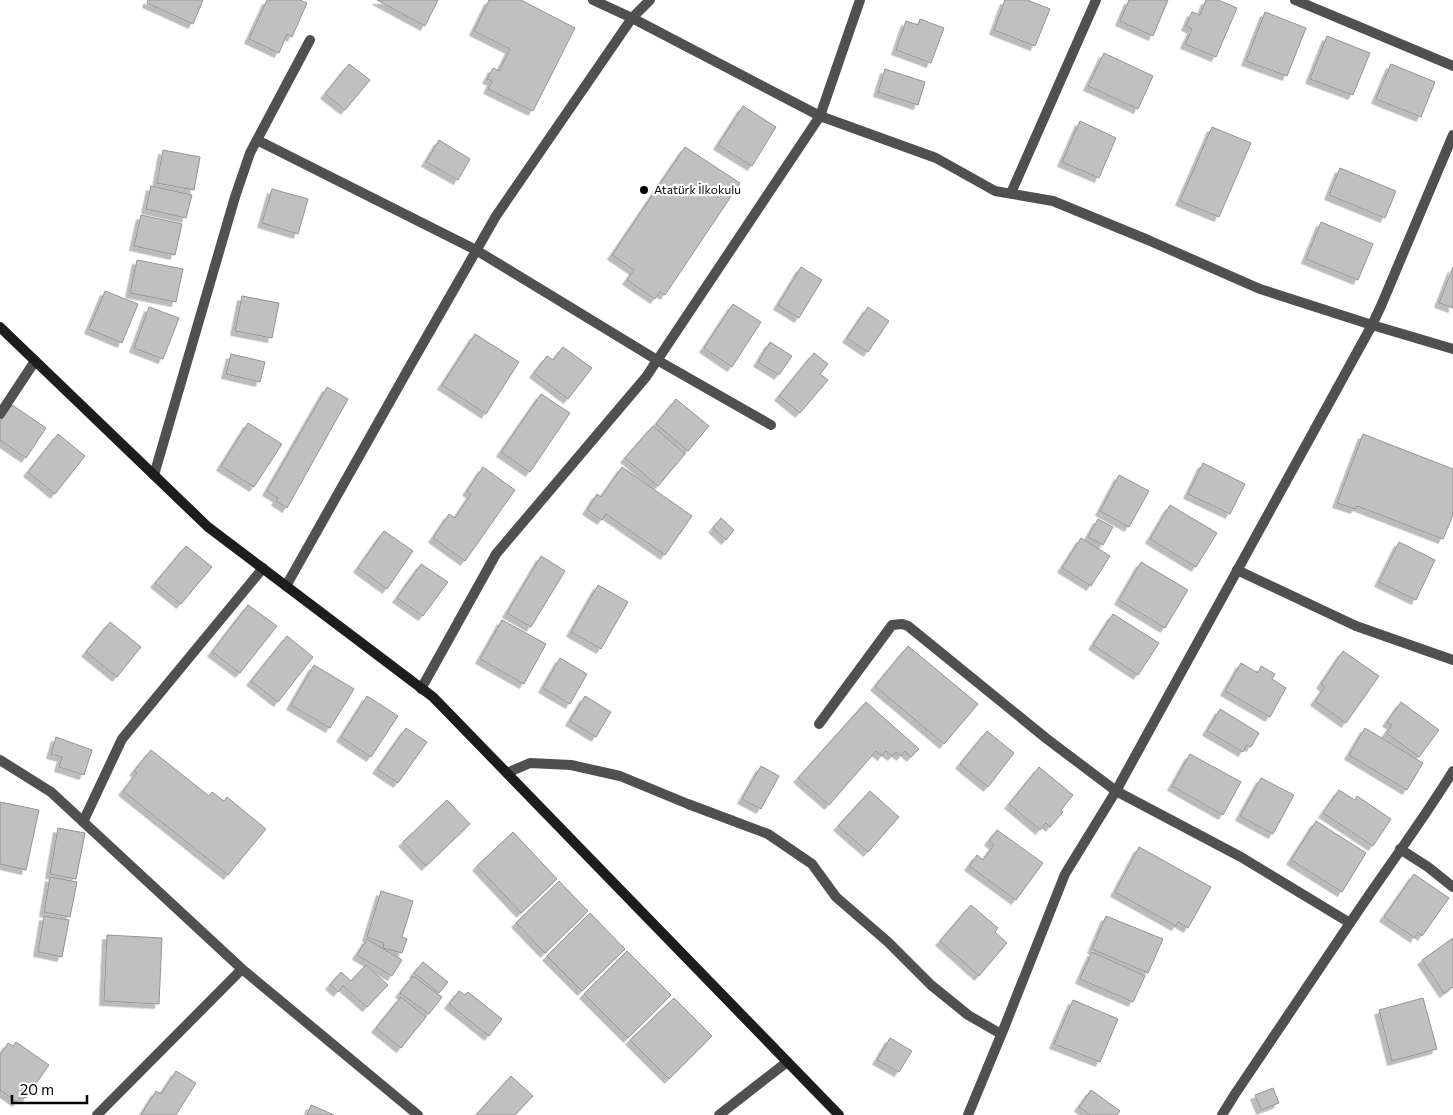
<svg xmlns="http://www.w3.org/2000/svg" width="1453" height="1115" font-family="Commissioner,sans-serif">
  <defs>
    <filter id="shadow"><feDropShadow dx="-4.5" dy="4.5" stdDeviation="0" flood-color="#0004"/></filter>
  </defs>
  <rect width="100%" height="100%" fill="#fff"/>
  <path fill="#c0c0c0" stroke="#949494" filter="url(#shadow)" d="M148,0H203L193,24L147,3Z
    M267,0H300L307,3L292,37L287,34L279,53L249,39Z
    M377,0H438L425,26Z
    M489,0H521L575,28L533,111L488,89L492,81L487,79L493,68L499,71L510,49L474,31Z
    M1005,0H1027L1050,9L1035,46L994,30Z
    M1129,0H1168L1153,36L1120,21Z
    M1206,0H1218L1237,8L1216,57L1185,44L1192,29L1186,26L1192,12L1200,15Z
    M1265,12L1306,28L1287,76L1246,61Z
    M920,19L944,28L931,63L896,50L906,21L918,25Z
    M1327,36L1370,53L1353,95L1310,79Z
    M1104,53L1153,76L1138,109L1088,86Z
    M349,64L370,80L345,110L325,94Z
    M1391,64L1435,82L1421,117L1376,99Z
    M885,69L925,82L918,105L878,92Z
    M743,106L776,127L752,166L718,145Z
    M1080,121L1116,138L1099,178L1062,162Z
    M1212,127L1251,143L1219,217L1180,201Z
    M439,140L470,159L458,180L426,162Z
    M685,147L740,183L665,295L660,292L655,299L627,280L634,270L612,255Z
    M163,150L200,157L194,190L157,183Z
    M1340,168L1396,191L1385,218L1329,195Z
    M151,186L192,195L186,218L146,209Z
    M272,189L308,199L298,234L262,223Z
    M141,215L182,224L175,255L134,246Z
    M1321,222L1373,244L1358,280L1306,259Z
    M137,260L183,269L176,302L130,293Z
    M801,267L822,280L799,318L778,305Z
    M1453,267V308L1439,303Z
    M105,291L138,304L122,343L89,329Z
    M242,296L279,303L272,338L235,331Z
    M733,304L761,322L732,367L704,348Z
    M149,307L179,318L163,359L134,348Z
    M868,307L889,321L868,352L847,338Z
    M475,334L519,362L486,414L442,385Z
    M770,342L792,356L779,375L758,362Z
    M563,347L592,368L568,399L534,373L547,356L553,360Z
    M814,353L828,364L820,374L828,380L800,413L779,396Z
    M231,354L265,362L260,382L226,374Z
    M327,387L348,399L287,508L276,501L278,498L267,491Z
    M541,394L570,413L530,472L501,452Z
    M676,399L709,426L688,451L656,424Z
    M12,405L46,428L26,458L0,440V422Z
    M248,423L282,444L254,487L221,466Z
    M653,426L685,454L658,486L625,458Z
    M58,434L85,456L55,494L28,472Z
    M1363,434L1453,469V515L1443,539L1357,506L1355,509L1337,503Z
    M1203,463L1245,484L1230,514L1188,494Z
    M483,467L515,490L465,561L433,538L449,514L455,518L471,494L467,491Z
    M622,467L692,516L665,555L606,514L602,520L587,510L597,494L601,497Z
    M1119,475L1149,491L1129,527L1100,511Z
    M1170,505L1217,533L1196,567L1150,539Z
    M721,518L734,530L726,540L713,528Z
    M1098,519L1113,527L1103,545L1088,537Z
    M384,531L413,551L387,589L358,568Z
    M1081,538L1110,556L1091,586L1062,568Z
    M1399,542L1435,560L1416,600L1379,582Z
    M186,546L212,567L181,604L155,583Z
    M541,556L565,571L531,627L507,613Z
    M1141,562L1188,590L1165,628L1119,600Z
    M421,564L448,582L423,616L397,598Z
    M598,585L628,602L601,649L571,632Z
    M248,605L277,626L240,673L212,652Z
    M1113,614L1159,643L1138,675L1093,645Z
    M502,620L546,644L524,684L480,659Z
    M110,622L141,647L117,677L86,652Z
    M287,636L313,657L278,702L251,681Z
    M908,646L978,704L944,744L875,686Z
    M1343,651L1379,676L1346,723L1315,701L1325,687L1321,684Z
    M560,658L587,674L570,704L543,688Z
    M1241,663L1258,673L1261,666L1275,674L1272,679L1286,688L1270,717L1225,691Z
    M314,665L354,689L330,728L291,705Z
    M367,696L398,716L371,757L341,737Z
    M585,696L611,712L596,737L570,721Z
    M866,702L919,749L911,757L905,751L901,756L896,752L892,756L886,751L882,756L876,751L829,805L798,778Z
    M1401,702L1439,730L1419,757L1386,733L1392,725L1387,722Z
    M1220,709L1259,733L1251,747L1247,745L1243,752L1207,731Z
    M406,728L427,742L398,783L377,769Z
    M1365,728L1423,763L1407,790L1349,755Z
    M987,731L1014,753L988,787L960,764Z
    M56,737L92,750L84,775L59,767L62,757L51,754Z
    M151,750L209,796L212,792L224,801L227,797L266,829L228,875L123,791L137,773L134,771Z
    M1190,754L1241,782L1223,815L1172,786Z
    M761,766L779,776L761,809L742,799Z
    M1039,767L1073,795L1061,810L1063,812L1050,827L1046,823L1040,830L1009,804Z
    M1261,778L1294,795L1273,834L1240,816Z
    M1339,790L1355,800L1357,796L1391,819L1373,846L1323,813Z
    M870,791L899,817L868,852L838,826Z
    M447,800L470,824L426,866L403,842Z
    M0,802L39,810L26,870L0,864Z
    M1316,821L1366,853L1342,892L1291,860Z
    M58,828L85,833L76,879L50,874Z
    M997,830L1043,863L1016,900L969,866L977,855L983,860L994,845L989,841Z
    M513,832L557,879L521,913L477,866Z
    M1139,847L1211,887L1188,928L1178,922L1176,926L1115,892Z
    M1414,874L1449,898L1422,936L1418,932L1415,938L1384,917Z
    M50,877L77,882L70,917L44,912Z
    M559,881L588,911L545,953L516,923Z
    M381,891L413,901L402,937L407,939L402,953L383,948L384,943L367,937Z
    M971,905L998,928L995,932L1007,943L979,976L940,941Z
    M590,913L625,949L582,991L547,956Z
    M44,916L69,920L62,957L38,952Z
    M1106,916L1163,939L1148,973L1092,949Z
    M107,935L162,938L159,1004L104,1001Z
    M1453,938V987L1444,993L1422,960Z
    M367,939L402,960L392,976L357,955Z
    M627,951L671,995L628,1038L584,994Z
    M1092,952L1145,976L1133,1002L1080,979Z
    M423,962L448,982L439,993L414,973Z
    M366,965L388,985L367,1007L343,986L338,992L330,985L341,972L351,981Z
    M413,976L442,997L429,1014L400,993Z
    M459,991L465,995L468,992L502,1019L489,1036L449,1004Z
    M401,997L426,1017L401,1048L376,1028Z
    M674,998L712,1036L669,1079L630,1040Z
    M1423,998L1437,1049L1392,1061L1379,1010Z
    M1073,1000L1118,1019L1100,1062L1054,1044Z
    M890,1038L912,1051L899,1072L877,1060Z
    M16,1042L49,1065L26,1098L22,1095L17,1102L0,1090V1055L8,1043L13,1046Z
    M176,1071L196,1083L176,1115H141L156,1091L161,1094Z
    M511,1076L533,1096L515,1115H476Z
    M1273,1088L1279,1103L1261,1110L1255,1095Z
    M1091,1090L1120,1111L1117,1115H1090L1079,1107Z
    M311,1105L334,1115H307Z"/>
  <g fill="none" stroke-linecap="round" stroke-linejoin="round">
    <path stroke="#505050" stroke-width="10" d="M820,116L860,0
      M1237,570L1356,626L1453,660
      M819,724L892,625L902,624L908,626L1047,739L1116,791
      M1222,1115L1235,1094L1350,923"/>
    <path stroke="#505050" stroke-width="10" d="M593,0L632,18L820,116L936,158L995,191L1053,201L1148,240L1260,289L1372,325L1453,349
      M1295,0L1453,66
      M257,140L476,250L657,360L771,425
      M1011,193L1096,0
      M0,414L35,361
      M154,475L235,197L250,153L310,40
      M286,586L410,366L496,216L632,18L650,0
      M421,689L496,554L646,377L820,116
      M0,760L51,792L242,969L418,1115
      M507,773L530,763L571,765L620,776L688,804L768,834L812,864L836,897L888,942L931,985L968,1015L1001,1034
      M1116,791L1241,857L1350,923C1384,872 1421,823 1453,771
      M83,822L122,739L263,568
      M1400,849L1428,867L1453,887
      M97,1115L242,969
      M719,1115L787,1062
      M968,1115L1004,1028L1065,874L1116,791L1372,325L1381,306L1453,135"/>
    <path stroke="#1d1d1d" stroke-width="10" d="M0,327L208,527L433,697L839,1115"/>
  </g>
  <circle fill="#000" stroke="#fff" stroke-width="2" cx="644" cy="190" r="5"/>
  <g text-anchor="middle" stroke-width="4.5" stroke-linejoin="round" paint-order="stroke">
    <g font-size="12" fill="#000" stroke="#fff" text-anchor="start">
      <text x="654" y="194">Atatürk İlkokulu</text>
    </g>
  </g>
  <path d="M12 1095v8h75v-8" fill="none" stroke="#000000" stroke-width="2.5"/>
  <text x="20" y="1095" font-size="15" fill="#000000" stroke="#ffffff" stroke-width="4" paint-order="stroke">20 m</text>
</svg>
